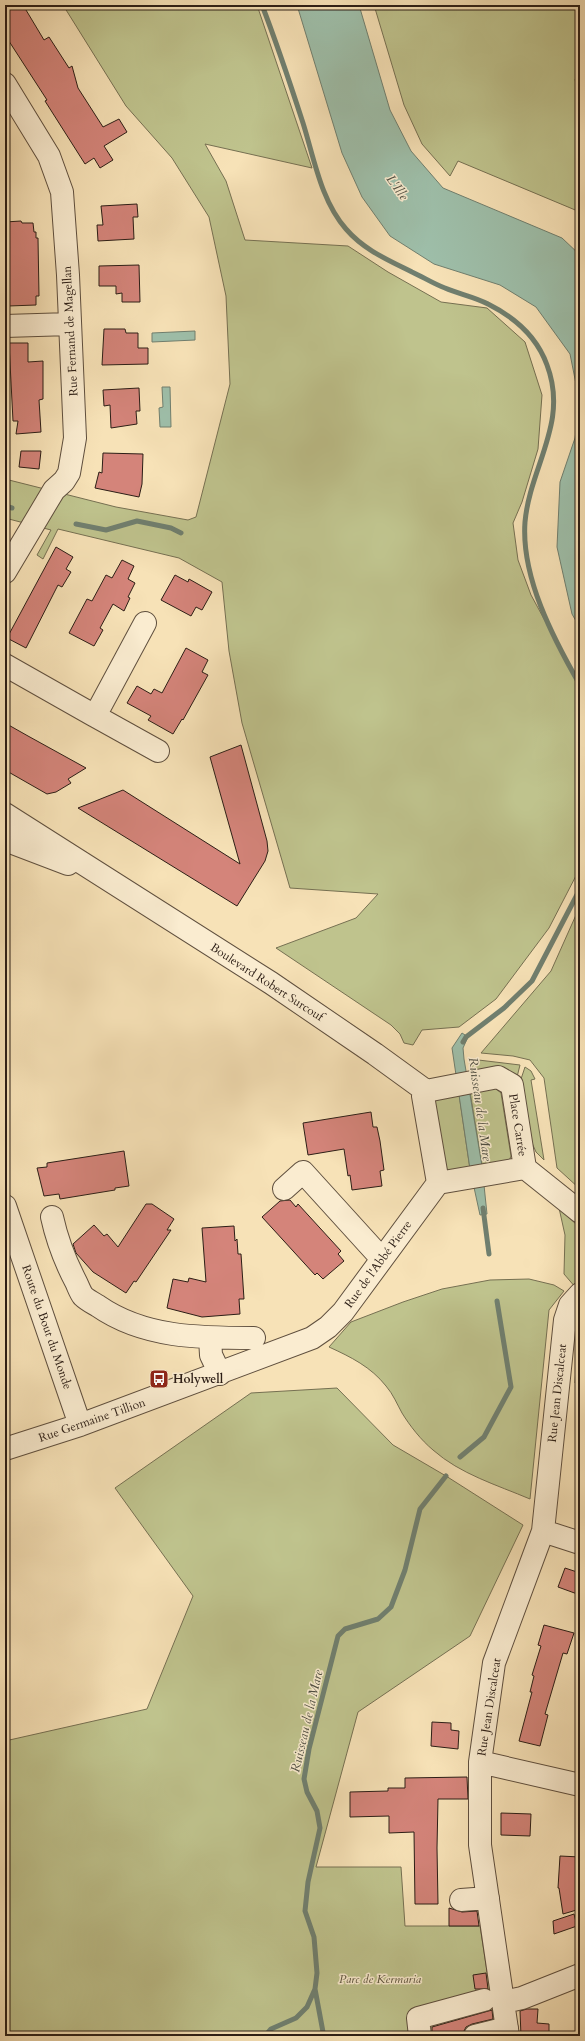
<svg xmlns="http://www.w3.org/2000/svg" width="585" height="2041" font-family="Cardo,serif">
  <rect width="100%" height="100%" fill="#f7e2b7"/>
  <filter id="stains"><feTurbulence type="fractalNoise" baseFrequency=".005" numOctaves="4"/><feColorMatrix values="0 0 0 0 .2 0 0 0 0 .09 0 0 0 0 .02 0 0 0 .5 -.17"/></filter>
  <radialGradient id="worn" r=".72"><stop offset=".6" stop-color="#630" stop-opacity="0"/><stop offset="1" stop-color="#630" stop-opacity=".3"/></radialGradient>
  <path fill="#bfc38d" stroke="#767052" d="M63,5H257L312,168L205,144L226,181L245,240L348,246L388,272L441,302L487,308L525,342L542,395L538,449L522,502L513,523L518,560L531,595L580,685V868L549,928L496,999L459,1027L422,1030L413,1045L404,1043L400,1034L391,1025L276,948L356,918L378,894L290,888L242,723L229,651L222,582L179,558L58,529L43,559L37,555L51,530L5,518V479L116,507L188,520L196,517L230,384L226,296L209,217L172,158L126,106Z
    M374,5H580V77L575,79L580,107V212L458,161L450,176L422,144L404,105Z
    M580,906V1189L557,1168L544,1078L530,1060L513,1056L481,1053L551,971Z
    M470,1059L520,1065L517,1077L471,1072Z
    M525,1067L531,1071L535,1079L531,1080L544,1160L536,1152L532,1143L521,1079Z
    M495,1088L501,1093L511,1156L509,1161L482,1166L470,1092Z
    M459,1094L470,1169L452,1172L444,1170L434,1100Z
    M559,1208L580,1228V1283L576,1288L564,1274L565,1235Z
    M529,1279L554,1285L564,1291L549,1310L530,1499C497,1485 460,1474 433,1450C421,1440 410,1426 402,1413C397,1404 393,1394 386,1386C371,1367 351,1357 329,1347L351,1322L403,1302L442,1289L490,1280Z
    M580,1317V1382L575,1383L579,1320Z
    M337,1388L393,1445L446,1476L523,1525L470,1636L358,1712L316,1867H401L405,1926H480L497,2036H5V1741L147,1709L193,1596L115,1488L251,1393Z"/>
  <path fill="#9ebfaa" stroke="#707f6f" d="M297,5H359L390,110L411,151L443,188L562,238L580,255V404L570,354L536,307L500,285L434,264L390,236L362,197L342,153Z
    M195,331V340L152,342V333Z
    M162,387H170L171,427H160L159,408L163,407Z
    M580,405V628L572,614L557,547L560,482L575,438Z
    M462,1033L468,1037L463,1048L464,1059L482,1166L487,1214L480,1215L470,1169L452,1048Z"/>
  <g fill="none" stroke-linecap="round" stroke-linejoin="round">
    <path stroke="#707f6f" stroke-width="5" d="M262,5C277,44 290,83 303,123C314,158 321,201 346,229C364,250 388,260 412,272C423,277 434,284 445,288C459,294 475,297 488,304C514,317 537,337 547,365C569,423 530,466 525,522C521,577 553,638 580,685
      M5,506L12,508
      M76,524L106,530L137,521L171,528L181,533
      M463,1042L466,1037L504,1008L532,981L580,889
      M483,1208L489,1254
      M460,1457L484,1437L511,1387L497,1301
      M315,1989L323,2032L321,2036
      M265,2036L271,2029L296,2018L307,2007L315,1989L317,1973L314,1937L305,1911L308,1882L320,1828L317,1811L307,1792L304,1779L309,1749L338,1636L345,1629L378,1619L391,1607L405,1570L420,1509L446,1476"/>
  </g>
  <path fill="#d4847a" stroke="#2c1e16" d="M5,5H23L44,40L49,37L69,68L72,66L78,88L103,127L119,119L127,132L104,146L113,160L100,168L94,158L85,164L45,101L47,100L5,35Z
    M137,204L138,217H133L134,239L98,241L97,225H103L101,206Z
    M21,221L22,223H33L34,232H36V238H38L39,296H36V305L8,306L5,222Z
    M139,265L140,302H122V293L116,294V286H99V266Z
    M104,329H125L126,333H138V348H148V364L102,365Z
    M9,343H28V362L43,361V399L39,400L41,432L16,434L18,421H13Z
    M139,388L140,411H136L137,424L111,428L110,405L104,406L103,390Z
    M21,451H41L39,469L19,467Z
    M103,453L143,454L142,484L139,497L95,488L99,472L102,473Z
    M56,547L73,557L66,569L71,572L62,587L58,585L26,648L7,638Z
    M122,560L134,566L128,579L135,583L128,597L130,598L124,611L113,604L100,628L103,630L94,646L69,633L87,599L92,601L106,575L112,578Z
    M175,575L188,582L189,579L212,592L202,610L196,607L191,616L161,600Z
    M186,648L208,660L202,672L208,675L183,720L182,719L173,734L148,720L151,716L127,703L137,686L151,694L154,689L162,693Z
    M5,723L28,736L86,768L68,779L71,783L56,792L47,794L5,770Z
    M241,745L267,841L268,851L265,861L237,906L78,808L123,790L240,864L210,757Z
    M371,1112L373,1127H377L380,1141L384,1170L380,1171L382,1186L352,1190L350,1175L348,1176L344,1149L308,1155L303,1123Z
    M124,1151L129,1186L115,1188V1190L60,1199L59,1194L44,1196L37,1168L47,1167V1163Z
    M290,1200L296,1207L298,1204L341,1251L338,1254L344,1261L323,1279L317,1273L315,1275L262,1217L280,1201Z
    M146,1204H152L174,1219L167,1230H171L136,1282L134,1281L126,1293L93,1272L76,1253L73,1244L94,1225L104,1236L107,1234L118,1247Z
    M234,1226L235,1241L237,1239L238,1254H241L244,1299H239L240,1314L202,1317L167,1308L173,1279L188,1282L189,1278L206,1282L202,1228Z
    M565,1568L580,1573V1595L558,1587Z
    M544,1625L574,1633L567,1654L563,1653L545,1714L548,1715L540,1746L519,1741L532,1692H530L534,1676L532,1675L541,1646L538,1645Z
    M432,1722L451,1723V1730L459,1731L458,1749L431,1746Z
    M467,1777L468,1799H438L437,1848L438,1904H415L414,1832L389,1833V1816L350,1817V1792L388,1791V1788H405V1778Z
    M501,1813L531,1814L530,1836L501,1835Z
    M560,1856L580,1857V1909L563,1914L559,1888H558Z
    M449,1908L462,1912L477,1911L479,1926H449Z
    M574,1914L577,1926L554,1934L553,1921Z
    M486,1973L488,1989H475L473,1975Z
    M527,2009H538L537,2023L549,2024V2036H521L520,2011Z
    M492,2010L493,2019L472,2024L466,2027L463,2033L450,2036H432V2027Z"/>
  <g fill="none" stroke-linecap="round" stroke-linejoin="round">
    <g stroke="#5f4f3e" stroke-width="24">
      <path id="minor" d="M5,84L49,156L62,192L68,275L75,438L69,473L64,481L54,490L5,572
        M5,326L70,324
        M5,665L95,716L145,623
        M95,716L158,751
        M5,814L271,983L375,1054L426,1091
        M5,840L68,864
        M525,1168L580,1212
        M438,1183L423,1096L426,1091L498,1077L512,1085L525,1168
        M438,1183L525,1168
        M284,1189L303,1172L382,1259
        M5,1206L80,1425
        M52,1217C57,1240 65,1261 76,1282C78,1286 80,1292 83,1296C87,1300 93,1303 98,1306C144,1338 200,1338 254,1338
        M210,1338L211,1355L220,1374
        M5,1449L80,1425L312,1338L328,1327L343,1312L438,1183
        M543,1531L580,1543
        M480,1762L580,1785
        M461,1900L488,1898
        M504,2002L522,1998L580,1975
        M420,2036L418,2018L484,2000
        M475,2036L507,2028
        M508,2036L480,1845V1762L494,1663L543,1531L565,1320L570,1305L580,1294"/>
    </g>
    <use href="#minor" stroke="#faecd0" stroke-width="22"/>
  </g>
  <defs>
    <g id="bus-square" transform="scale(1)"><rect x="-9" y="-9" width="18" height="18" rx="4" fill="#8f2418" stroke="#faecd0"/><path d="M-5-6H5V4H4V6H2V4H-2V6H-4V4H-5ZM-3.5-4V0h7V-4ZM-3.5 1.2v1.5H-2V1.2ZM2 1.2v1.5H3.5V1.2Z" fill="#fff"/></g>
  </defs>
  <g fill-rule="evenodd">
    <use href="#bus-square" x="159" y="1379"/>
  </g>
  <g text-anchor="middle" stroke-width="3" stroke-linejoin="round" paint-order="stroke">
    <g font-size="12" fill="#2c1e16" stroke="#faecd0">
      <text transform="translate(70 331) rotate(-93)" y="4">Rue Fernand de Magellan</text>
      <text transform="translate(267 982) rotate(33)" y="4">Boulevard Robert Surcouf</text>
      <text transform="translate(518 1125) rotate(81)" y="4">Place Carrée</text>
      <text transform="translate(378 1264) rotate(-54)" y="4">Rue de l'Abbé Pierre</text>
      <text transform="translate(47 1327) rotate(71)" y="4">Route du Bout du Monde</text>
      <text transform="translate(557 1393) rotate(-84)" y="4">Rue Jean Discalceat</text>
      <text transform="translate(92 1420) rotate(-19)" y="4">Rue Germaine Tillion</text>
      <text transform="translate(489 1707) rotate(-81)" y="4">Rue Jean Discalceat</text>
    </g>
    <g font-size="12" font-weight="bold" fill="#2c1e16" stroke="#faecd0" text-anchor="start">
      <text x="173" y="1383">Holywell</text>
    </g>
    <g font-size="12" font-style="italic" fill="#58503a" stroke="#faecd0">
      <text x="380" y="1983">Parc de Kermaria</text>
    </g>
    <g font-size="13" font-style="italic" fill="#4e4e42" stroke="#faecd0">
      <text transform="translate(398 187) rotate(55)" y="5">L'Ille</text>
      <text transform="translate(481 1109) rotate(82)" y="5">Ruisseau de la Mare</text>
      <text transform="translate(306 1721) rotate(-77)" y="5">Ruisseau de la Mare</text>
    </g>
  </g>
  <rect width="585" height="2041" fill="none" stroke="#f7e2b7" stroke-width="20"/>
  <rect x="6" y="6" width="573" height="2029" fill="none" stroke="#2c1e16" stroke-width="2"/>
  <rect x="10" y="10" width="565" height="2021" fill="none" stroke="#2c1e16"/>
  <rect width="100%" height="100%" filter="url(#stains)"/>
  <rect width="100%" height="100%" fill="url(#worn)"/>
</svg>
